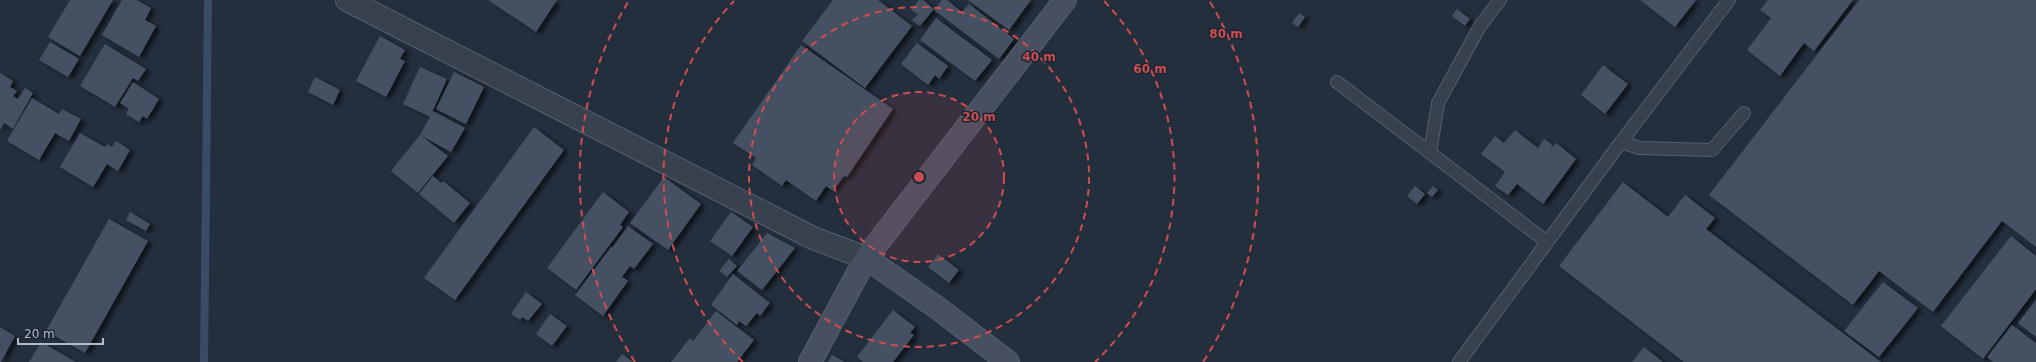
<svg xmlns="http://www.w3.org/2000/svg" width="2036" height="362" font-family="'DejaVu Sans',sans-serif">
  <defs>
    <filter id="shadow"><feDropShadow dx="4.5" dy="2.5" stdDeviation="2" flood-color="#0009"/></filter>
  </defs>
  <rect width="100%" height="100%" fill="#242f3e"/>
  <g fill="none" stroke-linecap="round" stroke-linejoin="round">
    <path stroke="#394c67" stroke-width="8" d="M204,362L208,0"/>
  </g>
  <path fill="#455162" filter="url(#shadow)" d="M70,0H113L80,56L48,37Z
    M122,0H136L151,8L145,20L156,26L139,57L102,35Z
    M488,0H557L536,32Z
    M833,0H878L912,26L865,88L802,41Z
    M919,0H923L934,9L920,26L912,20L918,14L911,10Z
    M942,0H947L962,12L969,4L1014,39L999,59L934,10Z
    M968,0H1031L1009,30Z
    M1640,0H1696L1675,27Z
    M1768,0H1853L1814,51L1804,43L1780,76L1747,50L1771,18L1760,10Z
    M1859,0H2036V247L2002,221L1933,312L1879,271L1853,305L1709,195Z
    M1457,9L1470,19L1465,26L1452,16Z
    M1299,13L1305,17L1298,27L1292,23Z
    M936,18L992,60L975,81L920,40Z
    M380,36L405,50L400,59L405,61L386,97L356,81Z
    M50,42L79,59L68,77L39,60Z
    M917,43L948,66L939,79L935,75L928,85L901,64Z
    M105,44L146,69L138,81L133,78L115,107L80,86Z
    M801,45L893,109L847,177L844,176L833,191L826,186L816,201L786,180L782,186L752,165L756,158L733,143Z
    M1603,65L1628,84L1605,114L1581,95Z
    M420,67L447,79L430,117L403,104Z
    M454,72L484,87L466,124L436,109Z
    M0,73L13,81L10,87L17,91L13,96L18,99L25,88L33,93L13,129L4,123L0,130Z
    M315,77L340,90L333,105L308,92Z
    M133,82L159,99L147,119L143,116L139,122L126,114L129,109L120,103Z
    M32,98L59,114L62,109L81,119L69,141L55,133L39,160L7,141Z
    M433,111L465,128L451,152L420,135Z
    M534,127L564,150L455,300L424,278Z
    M1515,130L1538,148L1544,139L1553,145L1549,152L1556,143L1576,159L1543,204L1517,184L1508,195L1495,186L1505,172L1481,154L1495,136L1504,143Z
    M80,133L105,147L107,144L112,147L116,141L130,150L118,171L107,164L93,187L60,167Z
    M420,135L448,156L418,193L391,171Z
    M433,176L441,183L443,181L470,203L454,223L419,194Z
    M664,177L701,204L668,250L630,223Z
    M1623,182L1668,217L1685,195L1715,218L1706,229L1881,362H1684L1559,266Z
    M1415,186L1425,194L1417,204L1407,196Z
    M1433,186L1438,190L1432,197L1427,193Z
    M603,192L629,212L620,225L623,227L576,290L547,268Z
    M130,212L150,224L146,231L126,220Z
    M731,212L753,227L732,256L710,241Z
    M109,219L148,241L85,353L46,331Z
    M628,226L653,244L634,269L630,266L622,277L628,281L603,316L575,295L611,247L612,248Z
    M767,233L795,248L762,290L737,271Z
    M2011,236L2036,256V289L1983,359L1941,326Z
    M938,254L959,270L949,283L928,267Z
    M729,259L737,266L727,277L719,271Z
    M733,274L770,303L760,316L757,313L746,326L739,321L737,325L711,305Z
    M1883,282L1918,308L1879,357L1844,331Z
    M526,292L542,304L528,321L522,317L520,320L511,314Z
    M2036,300V337L2018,323Z
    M893,310L915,327L910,333L914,335L893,362H863L857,357Z
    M716,311L754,340L737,362H671L690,338L693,341Z
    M550,314L567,326L552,346L536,334Z
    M2012,325L2036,343V362H1993L1987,357Z
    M0,327L15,336L1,362H0Z
    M41,342L76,362H29Z
    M1644,347L1663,362H1632Z
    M622,354L633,362H616Z
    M832,355L845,362H828Z"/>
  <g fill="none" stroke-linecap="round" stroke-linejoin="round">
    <g stroke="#565f6c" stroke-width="14">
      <path id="lane" d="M1337,82L1547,242
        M1621,142L1729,0
        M1430,153L1438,103L1480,26L1500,0
        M1459,362L1621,142L1639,148L1712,150L1744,113"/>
    </g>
    <g stroke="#565f6c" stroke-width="24">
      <path id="street" d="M347,0L813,238L866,258"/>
    </g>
    <g stroke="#565f6c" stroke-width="24">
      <path id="secondary" d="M866,258L939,309L1008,362
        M810,362L866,258L1065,0"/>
    </g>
    <use href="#lane" stroke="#38414e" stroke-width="12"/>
    <use href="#street" stroke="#38414e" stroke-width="22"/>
    <use href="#secondary" stroke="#465061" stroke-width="22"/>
  </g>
  <circle cx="919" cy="177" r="85" fill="#ce4d50" fill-opacity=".12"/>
  <g fill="none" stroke="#ce4d50" stroke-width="2" stroke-dasharray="7 5">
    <circle cx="919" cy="177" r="85"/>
    <circle cx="919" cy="177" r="170"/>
    <path d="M743 362A255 255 0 0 1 734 1M1104 1A255 255 0 0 1 1095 362"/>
    <path d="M635 362A339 339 0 0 1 628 2M1210 2A339 339 0 0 1 1203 362"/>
  </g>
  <circle cx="919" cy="177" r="6" fill="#ce4d50" stroke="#1d2633" stroke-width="2"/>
  <g font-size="12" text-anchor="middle" font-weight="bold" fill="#ce4d50" stroke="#1d2633" stroke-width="3" stroke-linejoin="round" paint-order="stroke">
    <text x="1226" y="38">80 m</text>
    <text x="1039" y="61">40 m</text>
    <text x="1150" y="73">60 m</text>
    <text x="979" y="121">20 m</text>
  </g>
  <path d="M18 338v6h85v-6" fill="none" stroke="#b4bcc9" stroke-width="2"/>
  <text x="24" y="338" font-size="12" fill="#b4bcc9" stroke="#1d2633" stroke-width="3" paint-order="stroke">20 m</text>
</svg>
